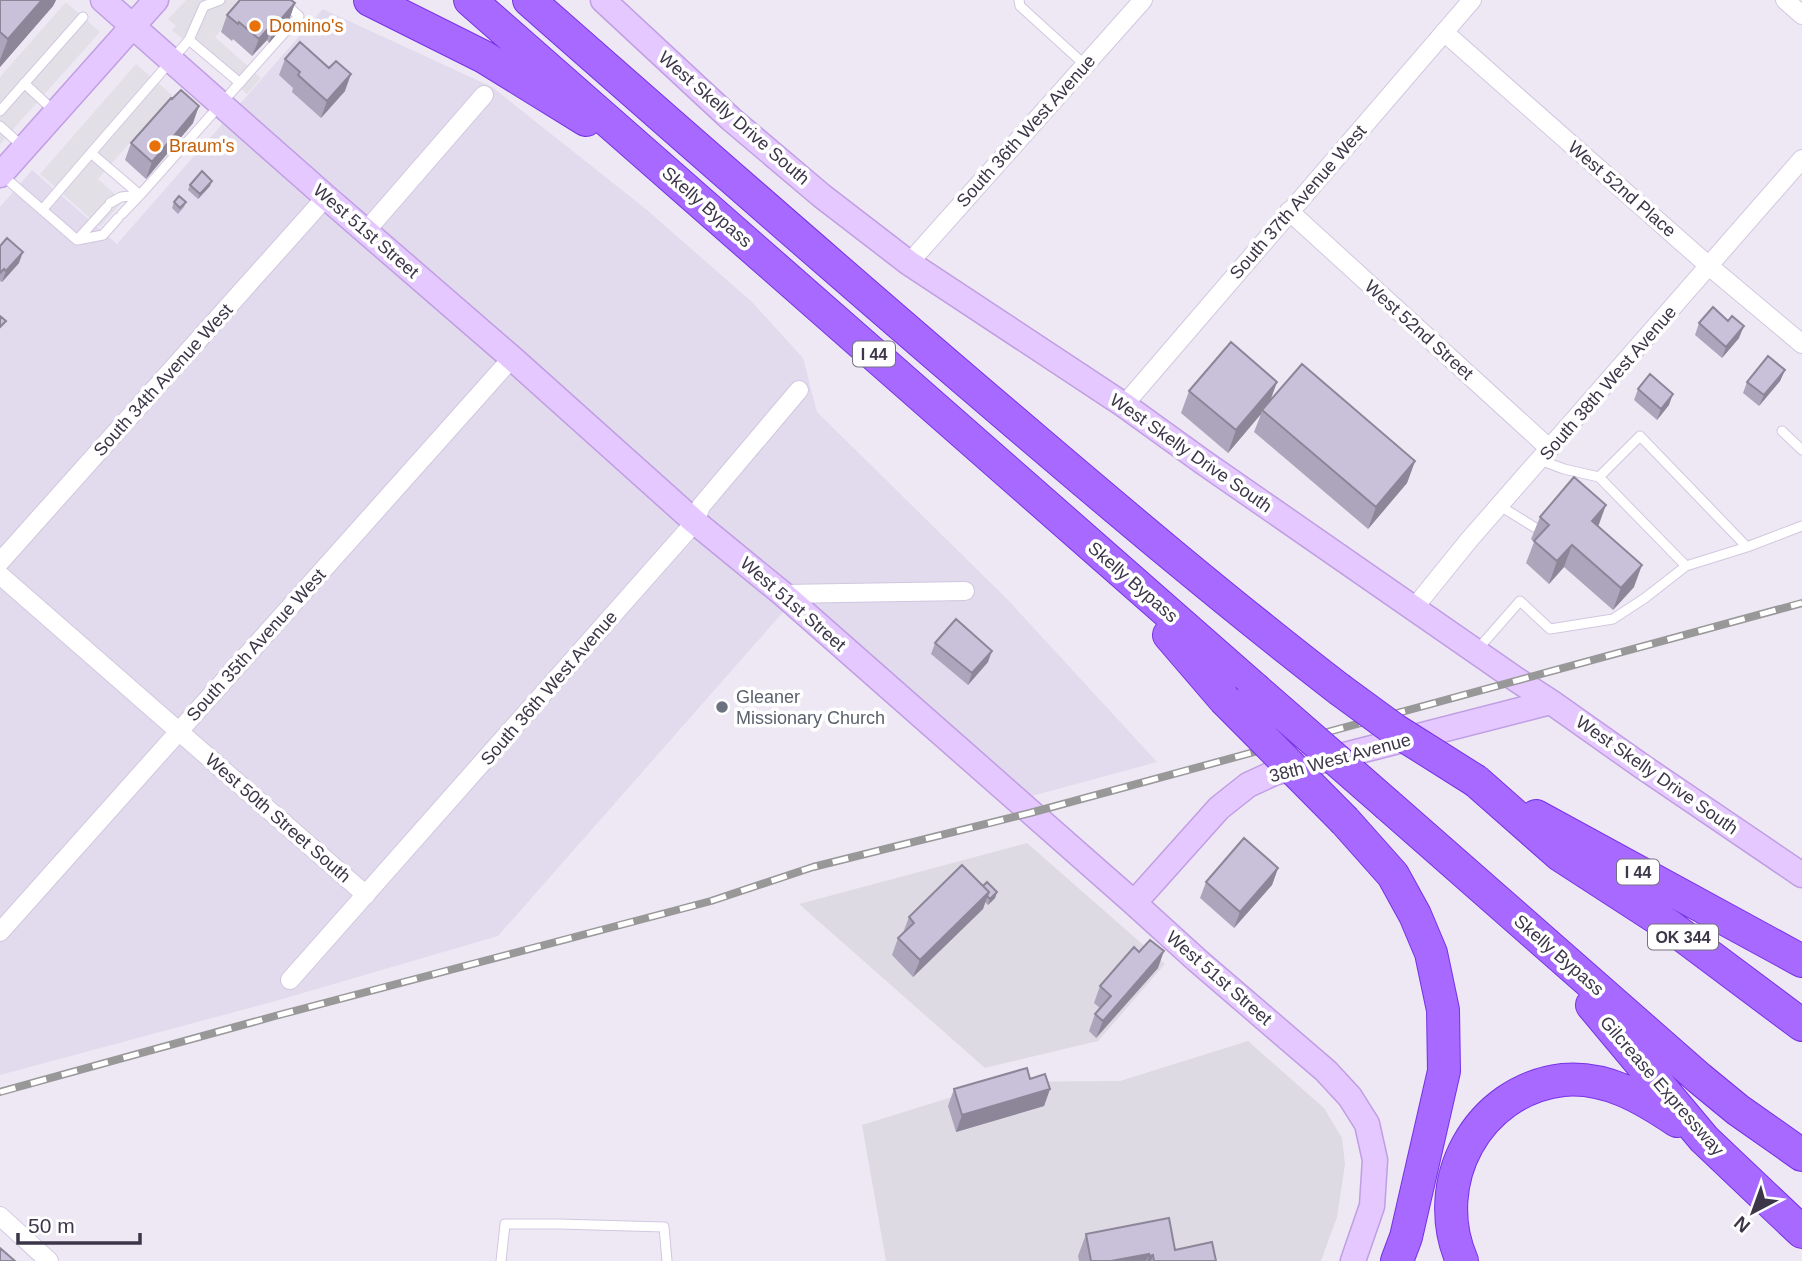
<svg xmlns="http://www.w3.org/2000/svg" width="1802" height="1261" font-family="Helvetica,sans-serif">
  <rect width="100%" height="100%" fill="#eee8f5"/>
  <path fill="#e2daed" d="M323,9L492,87L647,210L752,302L803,358L817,412L1008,600L1157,762L1032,796L799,594L498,936L279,1000L0,1075V207L32,170L117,244Z"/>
  <path fill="#dddae4" d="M1027,843L1165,964L1098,1041L985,1068L799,904Z
    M1248,1041L1324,1108L1342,1138L1345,1164L1337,1217L1321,1261H886L862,1125L1000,1082L1120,1081Z"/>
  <path fill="#e2e0e6" d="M186,0H260L239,10L215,37L261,78L247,94L172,30L176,26L168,19Z
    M66,2L100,32L0,144V77Z
    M136,64L172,95L98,179L123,201L100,227L40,174Z"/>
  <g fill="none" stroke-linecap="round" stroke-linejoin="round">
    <g stroke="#d1c7df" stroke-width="11">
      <path id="lane" d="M1019,0L1020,6L1085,65
        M189,40L240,83
        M24,83L54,111
        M0,111L83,17
        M0,126L22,146
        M2,175L77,240L103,235L118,218
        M140,195L91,153L189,40L204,6L220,0
        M110,203L121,197L140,195
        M42,210L91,153
        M122,214L140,195L299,16L281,0
        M77,240L107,207
        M1782,431L1802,450
        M1540,460L1564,469L1599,477
        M1500,506L1534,527
        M1686,566L1599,477L1640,436L1747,547
        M1477,650L1520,601L1550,629L1613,619L1645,598L1686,566L1747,547L1802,526
        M501,1261L505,1224H559L664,1227L667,1261"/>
    </g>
    <g stroke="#d1c7df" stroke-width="20">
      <path id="street" d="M1785,0L1802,15
        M1444,32L1709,266L1802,344
        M1289,211L1550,449
        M366,231L484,95
        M909,263L1143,0
        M1124,405L1472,0
        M0,562L326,197
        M0,575L366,895
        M783,594L965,591
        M1414,608L1469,540L1802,159
        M0,932L512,358
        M290,980L695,522L701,506L799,390
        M0,1216L49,1261"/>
    </g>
    <g stroke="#c09ee3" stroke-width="27">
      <path id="secondary" d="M103,0L326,197L512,358L695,522L783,594L1134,903L1198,961L1326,1071L1350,1097L1367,1124L1375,1160L1372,1206L1353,1261
        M603,0L731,119L822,196L909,263L1124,405L1203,462L1517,680L1551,702L1643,767L1802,875
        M0,175L156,0
        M1134,903L1219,808L1248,785L1274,773L1551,702"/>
    </g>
    <g stroke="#7632e6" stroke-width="34">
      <path id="highway" d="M370,0L484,57L586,120
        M470,0L1254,688
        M529,0C687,139 845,278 1005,414C1115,508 1225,601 1339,689
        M1169,635L1224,699
        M1476,781L1560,855L1671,927L1802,1025
        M1388,805L1699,1078L1738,1110L1802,1155
        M1536,816L1802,961
        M1345,821L1393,875L1415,915L1431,953L1443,1010L1444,1071L1406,1237L1397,1261
        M1592,1005L1704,1139L1802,1232
        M1462,1261C1428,1183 1477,1090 1563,1080C1606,1076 1643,1098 1677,1121"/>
    </g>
    <use href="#lane" stroke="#fff" stroke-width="9"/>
    <use href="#street" stroke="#fff" stroke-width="18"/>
    <use href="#secondary" stroke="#e4c8ff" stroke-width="24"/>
    <use href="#highway" stroke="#a769ff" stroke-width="32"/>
    <g stroke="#989898" stroke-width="8">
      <path id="rail" d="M0,1092L275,1016L711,901L813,867L1030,813L1802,603"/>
    </g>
    <use href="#rail" stroke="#fff" stroke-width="5" stroke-dasharray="16" stroke-linecap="butt"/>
    <g stroke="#7632e6" stroke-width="34" stroke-linecap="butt">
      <path id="highway-bridge" d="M1254,688L1388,805
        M1339,689L1395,730L1476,781
        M1224,699L1345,821"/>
    </g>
    <use href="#highway-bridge" stroke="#a769ff" stroke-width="32"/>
  </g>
  <path fill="#ada5bb" d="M0,0H56L53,6L0,67Z
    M253,1L295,3L289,20L269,43L267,40L252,56L233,39L232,41L221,32L227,15Z
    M285,59L329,68L345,91L321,118L292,92L293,88L279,75Z
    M172,99L193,123L146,179L125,160L131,143Z
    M190,185L210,186L198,199L188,190Z
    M174,202H186L184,207L178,214L172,208Z
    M0,246L19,263L2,282L0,281Z
    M1699,323L1739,338L1722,358L1695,335Z
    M1785,370L1780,381L1759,406L1743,393L1747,382Z
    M1277,382L1270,400L1415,461L1407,483L1368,529L1254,432L1261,414L1228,453L1181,413L1189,391Z
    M1638,389L1669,405L1657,420L1634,400Z
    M1540,517L1598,527L1634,587L1613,610L1564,567L1549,584L1526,563L1534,542L1531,539Z
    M935,643L988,662L968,685L931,654Z
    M1278,868L1272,885L1234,928L1200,898L1206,882Z
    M983,886L997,892L995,898L988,905L985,902L983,909L913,977L892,955L898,938L903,933L909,917Z
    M1158,968L1096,1038L1089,1031L1095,1014L1100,1008L1094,1003L1100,986Z
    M1030,1079L1050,1089L1044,1106L956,1132L948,1106L954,1089Z
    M1086,1234L1175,1250L1216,1261H1079L1078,1256Z"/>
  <path fill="#8d8699" d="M42,0H56L53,6L0,67V60L8,39Z
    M295,3L289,20L269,43L275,26Z
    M273,23L267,40L252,56L259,39Z
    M351,74L345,91L321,118L327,101Z
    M199,106L193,123L146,179L152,162Z
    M212,181L210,186L198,199L200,194Z
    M23,252L19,263L2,282L6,271Z
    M1744,326L1739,338L1722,358L1726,347Z
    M1785,370L1780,381L1759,406L1764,395Z
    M1277,382L1269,404L1262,410L1261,414L1228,453L1236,430Z
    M1673,394L1669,405L1657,420L1661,409Z
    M1415,461L1407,483L1368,529L1376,507Z
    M1606,505L1598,527L1592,521Z
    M1572,545L1564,567L1549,584L1557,561Z
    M1642,565L1634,587L1613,610L1621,588Z
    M992,651L988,662L968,685L972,673Z
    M1278,868L1272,885L1234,928L1240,912Z
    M989,892L983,909L913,977L920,960Z
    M997,892L995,898L988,905L990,899Z
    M1164,951L1158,968L1096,1038L1103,1021Z
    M1050,1089L1044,1106L956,1132L962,1115Z
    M1149,1254L1146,1261H1111Z
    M1153,1255L1151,1261H1147L1149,1256Z"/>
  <path fill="#c9c0da" stroke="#8d8699" stroke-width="2" d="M0,0H42L8,39L0,32Z
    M240,0H291L295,3L275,26L273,23L259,39L239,22L238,24L227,15Z
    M300,42L329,68L336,61L351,74L327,101L298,75L300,72L285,59Z
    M181,90L199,106L152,162L131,143L171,98L172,99Z
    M202,171L212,181L200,194L190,185Z
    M179,196L186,202L180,208L174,202Z
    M7,238L23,252L6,271L4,269L0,273V246Z
    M1713,307L1728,321L1732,316L1744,326L1726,347L1699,323Z
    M0,316L6,321L0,327Z
    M1231,342L1277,382L1236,430L1189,391Z
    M1768,356L1785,370L1764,395L1747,382Z
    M1302,364L1415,461L1376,507L1262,410Z
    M1650,374L1673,394L1661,409L1638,389Z
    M1574,477L1606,505L1592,521L1642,565L1621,588L1572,545L1557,561L1534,541L1549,525L1540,517Z
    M956,619L992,651L972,673L935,643Z
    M1244,838L1278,868L1240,912L1206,882Z
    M962,865L989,892L920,960L898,938L914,923L909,917Z
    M987,882L997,892L990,899L987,896L989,892L983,886Z
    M1150,940L1164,951L1103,1021L1095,1014L1111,996L1100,986L1134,947L1139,952Z
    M1027,1068L1030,1079L1045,1074L1050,1089L962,1115L954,1089Z
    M1169,1218L1175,1250L1212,1242L1216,1261H1154L1153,1255L1149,1256V1254L1111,1261H1091L1086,1234Z
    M0,1248L15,1261H0Z"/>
  <g fill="#e8710a" stroke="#fff" stroke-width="2.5">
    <circle cx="255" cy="26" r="7"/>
    <circle cx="155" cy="146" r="7"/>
  </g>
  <circle fill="#6b7280" stroke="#fff" stroke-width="2.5" cx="722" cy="707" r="7"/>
  <g text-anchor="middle" stroke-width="7" stroke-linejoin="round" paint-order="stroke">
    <g fill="#fff" stroke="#777280" stroke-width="2">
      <rect x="853" y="341.5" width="42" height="25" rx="5"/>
      <rect x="1617" y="859.5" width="42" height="25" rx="5"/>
      <rect x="1648" y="924.5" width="70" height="25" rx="5"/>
    </g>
    <g font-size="16" font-weight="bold" fill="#3d3649">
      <text x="874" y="360">I 44</text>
      <text x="1638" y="878">I 44</text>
      <text x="1683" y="943">OK 344</text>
    </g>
    <g font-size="18" fill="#c56008" stroke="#fff" text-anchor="start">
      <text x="269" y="32">Domino's</text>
      <text x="169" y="152">Braum's</text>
    </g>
    <g font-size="18" fill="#3d3649" stroke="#fff">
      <text transform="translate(734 118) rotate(41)" y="6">West Skelly Drive South</text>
      <text transform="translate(1026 131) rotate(-48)" y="6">South 36th West Avenue</text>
      <text transform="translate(1622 189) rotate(41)" y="6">West 52nd Place</text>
      <text transform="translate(1298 202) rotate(-49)" y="6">South 37th Avenue West</text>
      <text transform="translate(707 207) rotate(41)" y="6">Skelly Bypass</text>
      <text transform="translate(366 231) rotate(41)" y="6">West 51st Street</text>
      <text transform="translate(1419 330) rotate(42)" y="6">West 52nd Street</text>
      <text transform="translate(163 380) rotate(-48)" y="6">South 34th Avenue West</text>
      <text transform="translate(1608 383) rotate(-49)" y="6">South 38th West Avenue</text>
      <text transform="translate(1191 453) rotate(35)" y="6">West Skelly Drive South</text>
      <text transform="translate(1133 582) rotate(41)" y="6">Skelly Bypass</text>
      <text transform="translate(793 604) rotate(41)" y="6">West 51st Street</text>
      <text transform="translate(256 645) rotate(-48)" y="6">South 35th Avenue West</text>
      <text transform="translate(549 688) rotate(-49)" y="6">South 36th West Avenue</text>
      <text transform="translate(1340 758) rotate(-15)" y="6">38th West Avenue</text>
      <text transform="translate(1657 775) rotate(35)" y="6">West Skelly Drive South</text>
      <text transform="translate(278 818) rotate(41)" y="6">West 50th Street South</text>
      <text transform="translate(1559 955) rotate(41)" y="6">Skelly Bypass</text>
      <text transform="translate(1219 978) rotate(41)" y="6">West 51st Street</text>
      <text transform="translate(1662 1086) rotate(49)" y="6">Gilcrease Expressway</text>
    </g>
    <g font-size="18" fill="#5b616d" stroke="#fff" text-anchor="start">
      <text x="736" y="703">Gleaner<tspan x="736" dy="21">Missionary Church</tspan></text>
    </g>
  </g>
  <g transform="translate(1753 1212) rotate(221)" stroke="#ffffff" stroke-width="5" paint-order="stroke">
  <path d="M0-5L12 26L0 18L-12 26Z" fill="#3d3649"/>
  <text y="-10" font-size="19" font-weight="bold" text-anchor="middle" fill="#3d3649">N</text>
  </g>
  <path d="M18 1233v10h122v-10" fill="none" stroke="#3d3649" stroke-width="3.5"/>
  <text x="28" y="1233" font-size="21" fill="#3d3649" stroke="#ffffff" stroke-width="5" paint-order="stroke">50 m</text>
</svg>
